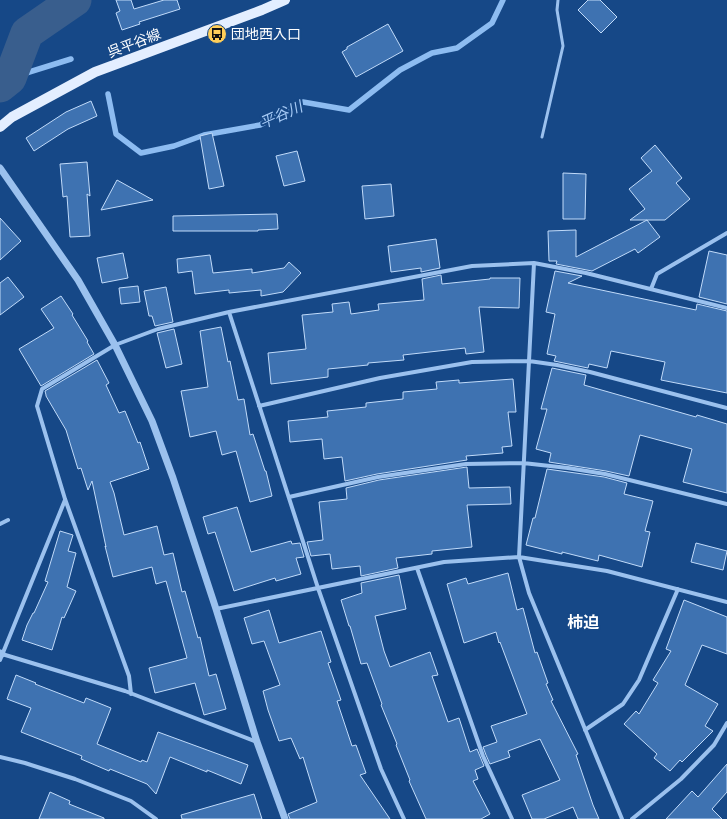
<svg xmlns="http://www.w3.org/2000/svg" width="727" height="819" font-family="'PT Sans','Noto Sans JP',sans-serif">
  <rect width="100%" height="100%" fill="#164887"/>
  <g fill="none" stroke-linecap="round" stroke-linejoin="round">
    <path stroke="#8dbcf1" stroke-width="5.5" d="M10,78L71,59
      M108,94L116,134L141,153L174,146L204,135L260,125L303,102L349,110L400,70L432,53L457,48L492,23L503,0"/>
    <path stroke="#395e8d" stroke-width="33" d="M0,86L10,78L27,33L75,0"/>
  </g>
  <path fill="#3e72b1" stroke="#c1dbfa" d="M116,0H131L134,9L164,0H177L180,9L139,22L140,24L122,30L116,13L120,11Z
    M588,0H600L617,17L601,33L578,10Z
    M388,24L403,51L356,77L342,52L347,49V47Z
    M91,101L97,116L68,129L34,151L26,138L66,112Z
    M212,133L224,186L209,189L200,136Z
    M655,145L682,178L676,183L690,199L665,220H630L645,209L629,189L652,171L641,158Z
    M297,151L305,181L284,186L276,156Z
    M87,162L90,196L87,194L90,236L70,237L67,196L63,197L60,164Z
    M563,173L586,174L585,219H563Z
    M117,180L153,200L101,210Z
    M391,184L394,216L365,219L362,186Z
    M277,214L278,229L258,230V231H173V216Z
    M0,218L21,241L0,260Z
    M647,220L660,237L638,253L635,249L592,271L556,264L557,261H549L548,231L576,230V257Z
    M436,239L440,268L421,272V268L391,272L388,246Z
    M709,251L727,255V304L699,297Z
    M123,253L128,278L102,283L97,258Z
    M210,255L213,273L252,269V273L284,268L289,262L301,273L283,292L261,296V290L229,293V290L195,294L192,271L178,273L177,259Z
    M555,271L582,276L568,283L696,310L697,304L727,311V393L661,380L665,362L611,351L607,368L589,364L588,368L554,361L556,356L547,354L555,314L546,312Z
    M441,275L442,284L490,279V278H520L519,308L479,307L484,352L466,354L465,348L403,355L404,360L368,363V365L328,369V377L271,384L268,353L306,349L302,315L333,312L332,304L349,302L351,314L379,310L378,304L424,300L422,279Z
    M8,277L24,297L0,315V283Z
    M138,286L140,302L121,304L119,288Z
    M166,287L173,322L155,326L152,316H149L144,291Z
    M61,296L73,314L72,315L88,341L87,342L94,354L41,386L19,349L54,328L41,309Z
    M221,327L228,362L230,361L238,400L244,399L250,435L253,434L265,471H266L272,496L250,502L236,451L222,455L216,431L190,437L181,391L208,387L200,331Z
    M174,329L182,364L166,368L157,333Z
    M97,360L109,383L106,385L119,413L125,411L138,443L140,442L149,469L110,482L114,493L124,535L157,526L164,555L173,553L182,592L185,591L198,638L200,637L209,676L216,674L226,709L204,715L195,683L155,693L149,668L187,658L166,581L156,584L152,567L113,577L105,546L106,547L92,481L88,490L81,468L78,469L66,430L46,396V395L45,391Z
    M552,368L586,375L584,385L696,417L697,415L727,424V493L683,482L692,449L640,435L629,476L606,471L549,462L551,453L536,449L547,409H541Z
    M513,379L516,412H508L512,446L502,447L503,453L466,456L467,460L377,474L345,481L342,457L324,459L322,439L290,442L288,421L328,417L327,411L366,407V403L403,399V392L437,389L436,382L459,380V383Z
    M467,467L469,488L510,487L511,504L467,505L472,547L432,551V554L396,558L398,568L361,576L360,566L332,569L330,554L311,556L307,542L323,540L319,502L347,499L346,488L379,480Z
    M547,469L604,477L627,483L624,494L653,501L645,531L650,532L642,567L599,555L598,561L562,552V554L526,545L533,518H535Z
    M237,507L251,552L291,541L292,544L300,543L304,557L296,558L301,574L276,581L275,578L234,591L215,532L208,534L203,517Z
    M60,531L73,535L68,551L76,553L67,587L76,591L64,618L62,617L52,650L22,640L27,625L33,613H34L48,582L45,581Z
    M696,543L727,551L723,570L691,562Z
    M508,573L517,610L523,608L535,653L537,652L548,683L546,684L553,700L551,701L578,754L576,755L593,805L599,819H578L573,807L544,819H532L522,795L560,780L540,739L508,751L510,757L490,764L486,755L483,747L497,742L491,726L527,714L500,642L499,643L496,632L464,643L447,584L466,578L468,584Z
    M399,575L406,609L375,616L384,651L390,667L430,652L438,675L432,676L448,722L459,718L470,752L477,749L484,766L475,770L478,779L473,781L490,814L481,819H426L409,781L410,780L396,745L397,744L381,705L382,704L367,663L361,664L350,626H349L341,600L362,593L361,583Z
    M684,600L727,617V654L702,645L685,685L718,704L705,726L713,731L682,762L680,760L670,771L654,758L657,754L624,724L636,711L639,714L658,683L653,680L671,651L666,649L673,630Z
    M269,610L279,643L321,631L331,662L328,663L341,700L337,701L352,746L356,745L366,773L360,775L390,819H290L288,814L317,802L303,757L300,759L291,738L279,741L268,710L263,691L280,685L264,641L252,644L244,618Z
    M16,675L36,683L35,684L84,703L86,698L111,708L97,744L141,762L142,760L147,762L158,732L248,765L241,784L207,770V772L170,757L156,794L147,784L110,769L109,771L81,759L82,756L21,732L31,708L7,699Z
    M727,764V792L712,809L722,819H666L692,791L698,797Z
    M50,792L70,801L69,804L104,818V819H39Z
    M254,794L262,819H182L181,815Z"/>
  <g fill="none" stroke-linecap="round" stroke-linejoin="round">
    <path stroke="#9bc1ee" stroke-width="3" d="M542,137L563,46L557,10L558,0"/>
    <path stroke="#9bc1ee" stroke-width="4" d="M534,263L519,557L529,593L622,819
      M651,289L657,274L727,233
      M229,312L318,588L381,769L404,819
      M259,406L380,378L472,362L529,361L557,365L590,372L727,408
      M289,497L378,477L466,464L523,463L568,468L605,474L727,504
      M0,524L8,520
      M417,568L483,756L512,819
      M216,609L444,562L519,557L607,571L727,602
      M2,654L125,691L257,742
      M0,660L65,500
      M131,694L129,676L65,499L37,406L42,389L115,345L158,329L229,312L472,266L534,263L586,273L727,308
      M585,730L623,704L639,680L678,589
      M0,757L25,763L75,779L131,801L156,819
      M632,819L681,779L714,745L727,723"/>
    <path stroke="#9bc1ee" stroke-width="7" d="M0,168L78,280L115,345L152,421L173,478L216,609L257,742L285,819
      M0,653L2,654"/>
    <path stroke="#e3eeff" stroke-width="10" d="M0,127L12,117L95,72L262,10L285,0"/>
  </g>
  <defs>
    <g id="bus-disc" transform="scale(1)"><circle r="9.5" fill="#ffce59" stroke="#164887"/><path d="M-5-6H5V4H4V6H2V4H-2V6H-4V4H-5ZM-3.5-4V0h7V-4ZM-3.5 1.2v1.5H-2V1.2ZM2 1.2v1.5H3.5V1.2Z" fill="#111"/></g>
  </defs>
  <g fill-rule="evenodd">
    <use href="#bus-disc" x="217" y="34"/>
  </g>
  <g text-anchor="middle" stroke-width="4" stroke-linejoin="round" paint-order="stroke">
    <g font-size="14" fill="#fff" stroke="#164887" text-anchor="start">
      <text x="231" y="39">団地西入口</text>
    </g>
    <g font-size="14" fill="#fff" stroke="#164887">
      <text transform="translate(134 43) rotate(-21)" y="5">呉平谷線</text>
    </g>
    <g font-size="15" font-style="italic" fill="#a7cbf6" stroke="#164887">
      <text transform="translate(281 115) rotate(-24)" y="5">平谷川</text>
    </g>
    <g font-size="16" font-weight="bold" fill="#fff" stroke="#164887">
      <text x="583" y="628">柿迫</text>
    </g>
  </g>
</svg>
